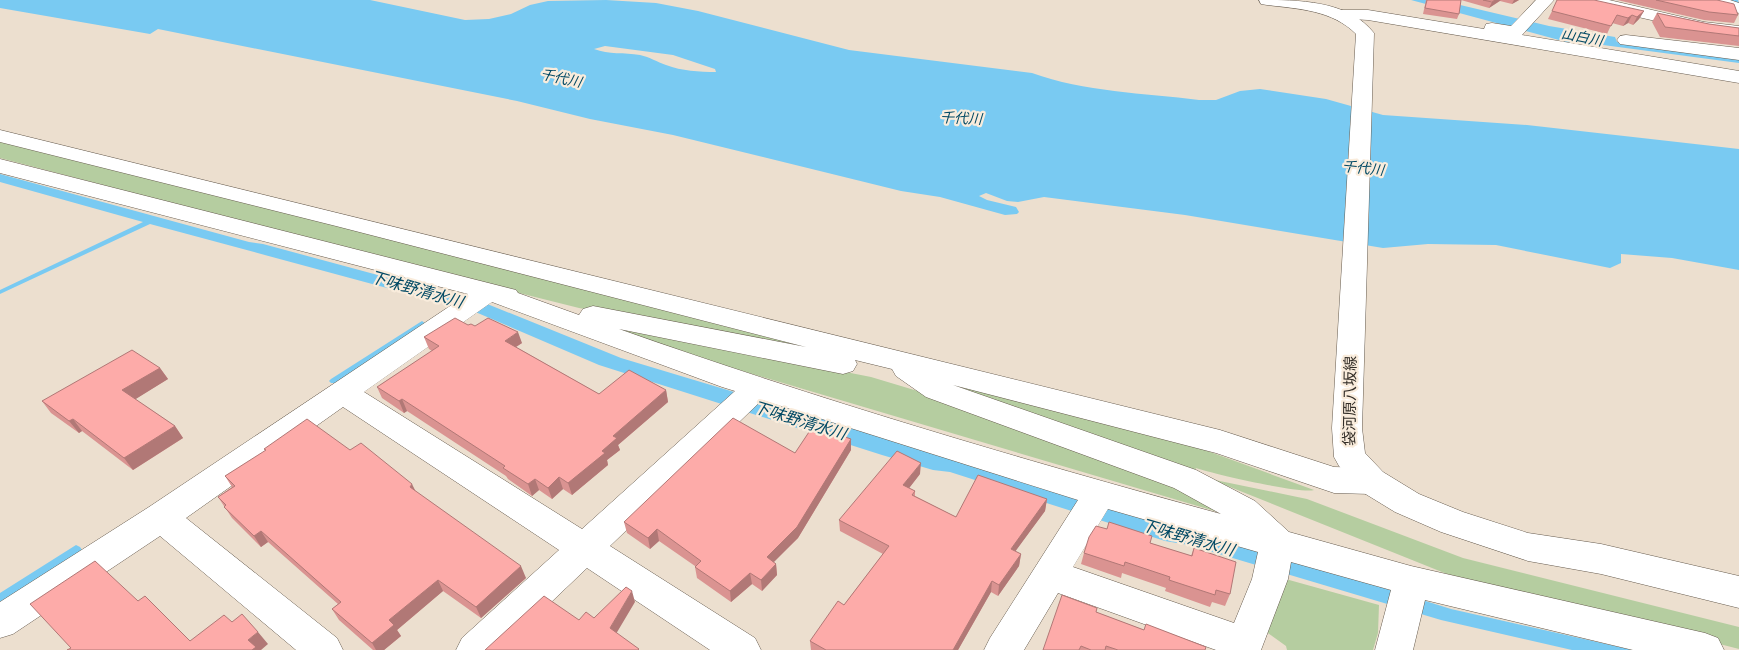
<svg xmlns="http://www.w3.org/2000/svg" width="1739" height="650" font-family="'Sofia Sans Condensed','Noto Sans JP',sans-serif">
  <rect width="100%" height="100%" fill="#ecdfcf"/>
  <path fill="#b5cda0" d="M0,140L862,359L579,308L415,267L0,158Z
    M592,322L871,377L921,392L1176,485L1228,515L702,359Z
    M932,379L1172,438L1314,490C1301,494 1213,474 1196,468L1193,474Z
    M1210,479L1307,499L1463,558L1739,627V649L1447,574Z
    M1282,578L1379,605L1378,633L1373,650H1287L1286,646L1265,631Z"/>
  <path fill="#79caf2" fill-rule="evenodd" d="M0,0H370L465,20L489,19L511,14L530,5L548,1L606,0L656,3L698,11L849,50L1032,73C1084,92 1144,93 1199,100H1216L1240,91L1260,89L1326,99L1383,115L1527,125L1739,149V270L1672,258L1621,254V263L1610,268L1496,245L1428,244L1383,248L1185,215L1044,197L1018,202L1007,201L986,193L979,196L987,200L1016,207L1019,212L1017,214L1005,215L940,197L901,191L673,135L590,119L517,101L158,29L150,34L0,8ZM605,46L673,55L715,69L716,72C699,72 682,71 666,65C657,62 650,57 640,55C624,52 609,55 594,49Z
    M1411,0H1439L1549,26L1615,37L1617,42L1739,57V63L1573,41L1570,43Z
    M0,174L249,242L263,244L411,284L470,297L621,358L1333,572L1451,609L1633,650H1572L1441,620L1189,545L1165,541L950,472L933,470L882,455L599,365L459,305L387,288L150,224L0,294V290L143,222L0,182Z"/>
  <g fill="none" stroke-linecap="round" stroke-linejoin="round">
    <path fill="#79caf2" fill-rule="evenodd" d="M1731,0H1738L1739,3H1735Z
      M422,321L426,324L425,326L337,383H331L329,381L331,379Z
      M76,545L80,547L82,550L80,553L0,604V593Z"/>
    <g stroke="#675c4f" stroke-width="1">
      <path id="street" d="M1536,0H1554L1522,35L1739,71V83L1368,20L1336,18L1333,14L1336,10H1368L1484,29L1486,24L1492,23L1511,26Z
        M1579,0H1609L1704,22L1739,26V36L1704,32L1581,4Z
        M1703,0H1730L1739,3V13L1705,4Z
        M1626,35L1739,48V60L1620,44L1617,40L1620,36Z
        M0,130L1220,430L1334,467L1371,468L1383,472L1387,481L1383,490L1371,494L1334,493L1216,453L953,385L1196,470L1255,501L1289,532L1411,566L1705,633L1718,638L1724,650H1633L1425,600L1413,650H1375L1391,590L1291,562L1288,579L1261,650H1216L1058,593L1024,650H984L990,638L1078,500L762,400L610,546L755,638L761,650H710L587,568L501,650H456L462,638L559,550L343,407L186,518L337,638L343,650H296L160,536L13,634L0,638V602L149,507L468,294L0,173V159L516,290L518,293L579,315L583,309L593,306L806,347L336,226L0,142ZM492,302L722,387L735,391L582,529L364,392ZM619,329L843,374L853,371L857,364L855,360L892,369L896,376L926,397L1174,488L1221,514C1019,459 817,399 619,329ZM1108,509L1258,552L1252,579L1234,623L1073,567Z"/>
    </g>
    <g stroke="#675c4f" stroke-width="1">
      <path id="secondary" d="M1259,0C1298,0 1348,0 1374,33L1362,428L1365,453L1383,472L1419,494L1463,512L1528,533L1601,544L1739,576V608L1601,574L1528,561L1441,532L1395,512L1359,490L1339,466L1334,457L1332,428L1356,34C1332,10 1299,9 1267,5L1261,4Z"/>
    </g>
    <use href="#street" fill="#fff" fill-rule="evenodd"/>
    <use href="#secondary" fill="#fff" fill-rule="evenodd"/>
  </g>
  <path fill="#da9391" d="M1426,0H1519L1512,4L1500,1L1489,8L1461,0L1459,14L1457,19L1423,14Z
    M1617,0H1717L1738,15L1734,23L1704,20Z
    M1552,11H1644L1639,19L1633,25L1628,23L1623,26L1612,23L1607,34L1548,19Z
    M1657,13L1709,24L1739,28V46L1660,37L1652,22Z
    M468,325L475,326L522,343L516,347L599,394L666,390L668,402L618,445L620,450L607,460L608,465L572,495L563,489L552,499L539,490L532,496L508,479L506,476L407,411L404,413L382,398L377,387L432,351L429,349L424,337Z
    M160,368L168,379L135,399L175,426L183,438L133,470L82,431L79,433L51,413L42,401Z
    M851,439V450L798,538L773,562L776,564L777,575L762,591L752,584L731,602L697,578L695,567V566L659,541L650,549L627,533L624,522L795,453Z
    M264,449L350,450L415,491L526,578L481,618L443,591L397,630L401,636L384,650H373L339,620L332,609L338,604L268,542L261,547L232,518L218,497L232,487L225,476L266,451Z
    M920,474L909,488L915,491V496L956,517L1047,499L1045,511L1015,551L1021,554L1019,566L998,596L991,592L958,650H811L810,641L844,605L883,554L840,531L839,520Z
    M1150,543L1191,556L1194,548L1230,594L1225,606L1212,602L1210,607L1165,591L1166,588L1122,573L1121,578L1081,564L1084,553Z
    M1096,612L1144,630L1205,650H1043Z"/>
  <path fill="#b17876" d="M1495,0H1501L1489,8L1492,2Z
    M1514,0H1519L1512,4Z
    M1644,11L1639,19L1633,25L1637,17Z
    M1632,15L1628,23L1623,26L1628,18Z
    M518,332L522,343L508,352L505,341Z
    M160,368L168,379L131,402L122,390Z
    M666,390L668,402L618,445L620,450L607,460L608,465L572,495L568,483L602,451L613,436Z
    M402,399L407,411L404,413L399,401Z
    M73,419L82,431L79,433L69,421Z
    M175,426L183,438L133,470L124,458Z
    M851,439V450L798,538L768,568L767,557Z
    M921,463L920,474L903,496V485Z
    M559,477L563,489L552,499L548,488Z
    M535,479L539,490L532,496L528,484Z
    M412,484L418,496L410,487Z
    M1047,499L1045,511L1009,560L1011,549Z
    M657,529L659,541L650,549L648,538Z
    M261,531L268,542L261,547L254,536Z
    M1021,554L1019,566L998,596L999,585Z
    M776,564L777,575L762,591L761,580Z
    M521,566L526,578L481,618L476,607Z
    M750,573L752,584L731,602L730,591Z
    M438,580L443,591L397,630L401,636L384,650H376L372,643L389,620Z
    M992,581L991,592L958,650H953Z
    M632,591L635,602L613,639L610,628Z
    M258,632L268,644L261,650H252L248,640Z"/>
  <path fill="#fdaba9" stroke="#b17876" d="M1427,0H1461L1459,14L1425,8Z
    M1483,0H1495L1492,2Z
    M1557,0H1594L1644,11L1637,17L1632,15L1628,18L1617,15L1611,26L1552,11Z
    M1656,0H1717L1734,4L1738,15L1709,12Z
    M1657,13L1709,24L1739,28V36L1665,27Z
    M455,318L468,325L471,324L475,326L488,318L518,332L505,341L599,394L629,370L666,390L613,436L617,438L602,451L605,453L568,483L559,477L548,488L535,479L528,484L503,468L505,466L402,399L399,401L377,387L439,346L424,337Z
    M132,350L160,368L122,390L175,426L124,458L73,419L69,421L42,401Z
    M733,418L795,453L813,426L851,439L797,527L767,557L776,564L761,580L750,573L730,591L695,567L701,561L657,529L648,538L624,522Z
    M307,419L350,450L361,443L412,484L410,487L521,566L476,607L438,580L389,620L394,625L372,643L332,609L341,602L261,531L254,536L224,507L226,505L218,497L235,486L225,476L266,450L264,449Z
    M897,451L921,463L903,485L915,491L912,495L956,517L978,475L1047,499L1011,549L1021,554L999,585L992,581L953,650H826L810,641L838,601L844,605L889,546L839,520Z
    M1109,522L1152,536L1150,543L1192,556L1194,548L1236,562L1230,594L1216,590L1215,595L1169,580L1170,577L1125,562L1124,566L1084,553L1089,537L1096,526L1107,529Z
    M95,561L138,601L145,596L190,641L224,615L232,622L242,614L258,632L248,640L256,647L252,650H67L71,648L30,604Z
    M626,587L632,591L610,628L639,649L638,650H485L544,596L579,620L586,612L594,618Z
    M1062,595L1097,608L1096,612L1144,630L1146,624L1206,647L1205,650H1118L1106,646L1105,650H1091L1081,646L1079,650H1043Z"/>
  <g text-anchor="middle" stroke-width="4.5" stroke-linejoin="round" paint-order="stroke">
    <g font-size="14" font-style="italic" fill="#034a65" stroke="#f9ecdc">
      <text transform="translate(1582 37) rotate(11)" y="5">山白川</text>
      <text transform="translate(561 78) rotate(12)" y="5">千代川</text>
      <text transform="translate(961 118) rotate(3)" y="5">千代川</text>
      <text transform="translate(1363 168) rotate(6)" y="5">千代川</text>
    </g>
    <g font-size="15" fill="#332e28" stroke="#f9ecdc">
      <text transform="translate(1350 401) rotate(-89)" y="5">袋河原八坂線</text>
    </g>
    <g font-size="16" font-style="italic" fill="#034a65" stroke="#f9ecdc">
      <text transform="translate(417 289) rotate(16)" y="6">下味野清水川</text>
      <text transform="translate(800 420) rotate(17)" y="6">下味野清水川</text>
      <text transform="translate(1188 537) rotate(16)" y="6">下味野清水川</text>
    </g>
  </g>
</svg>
